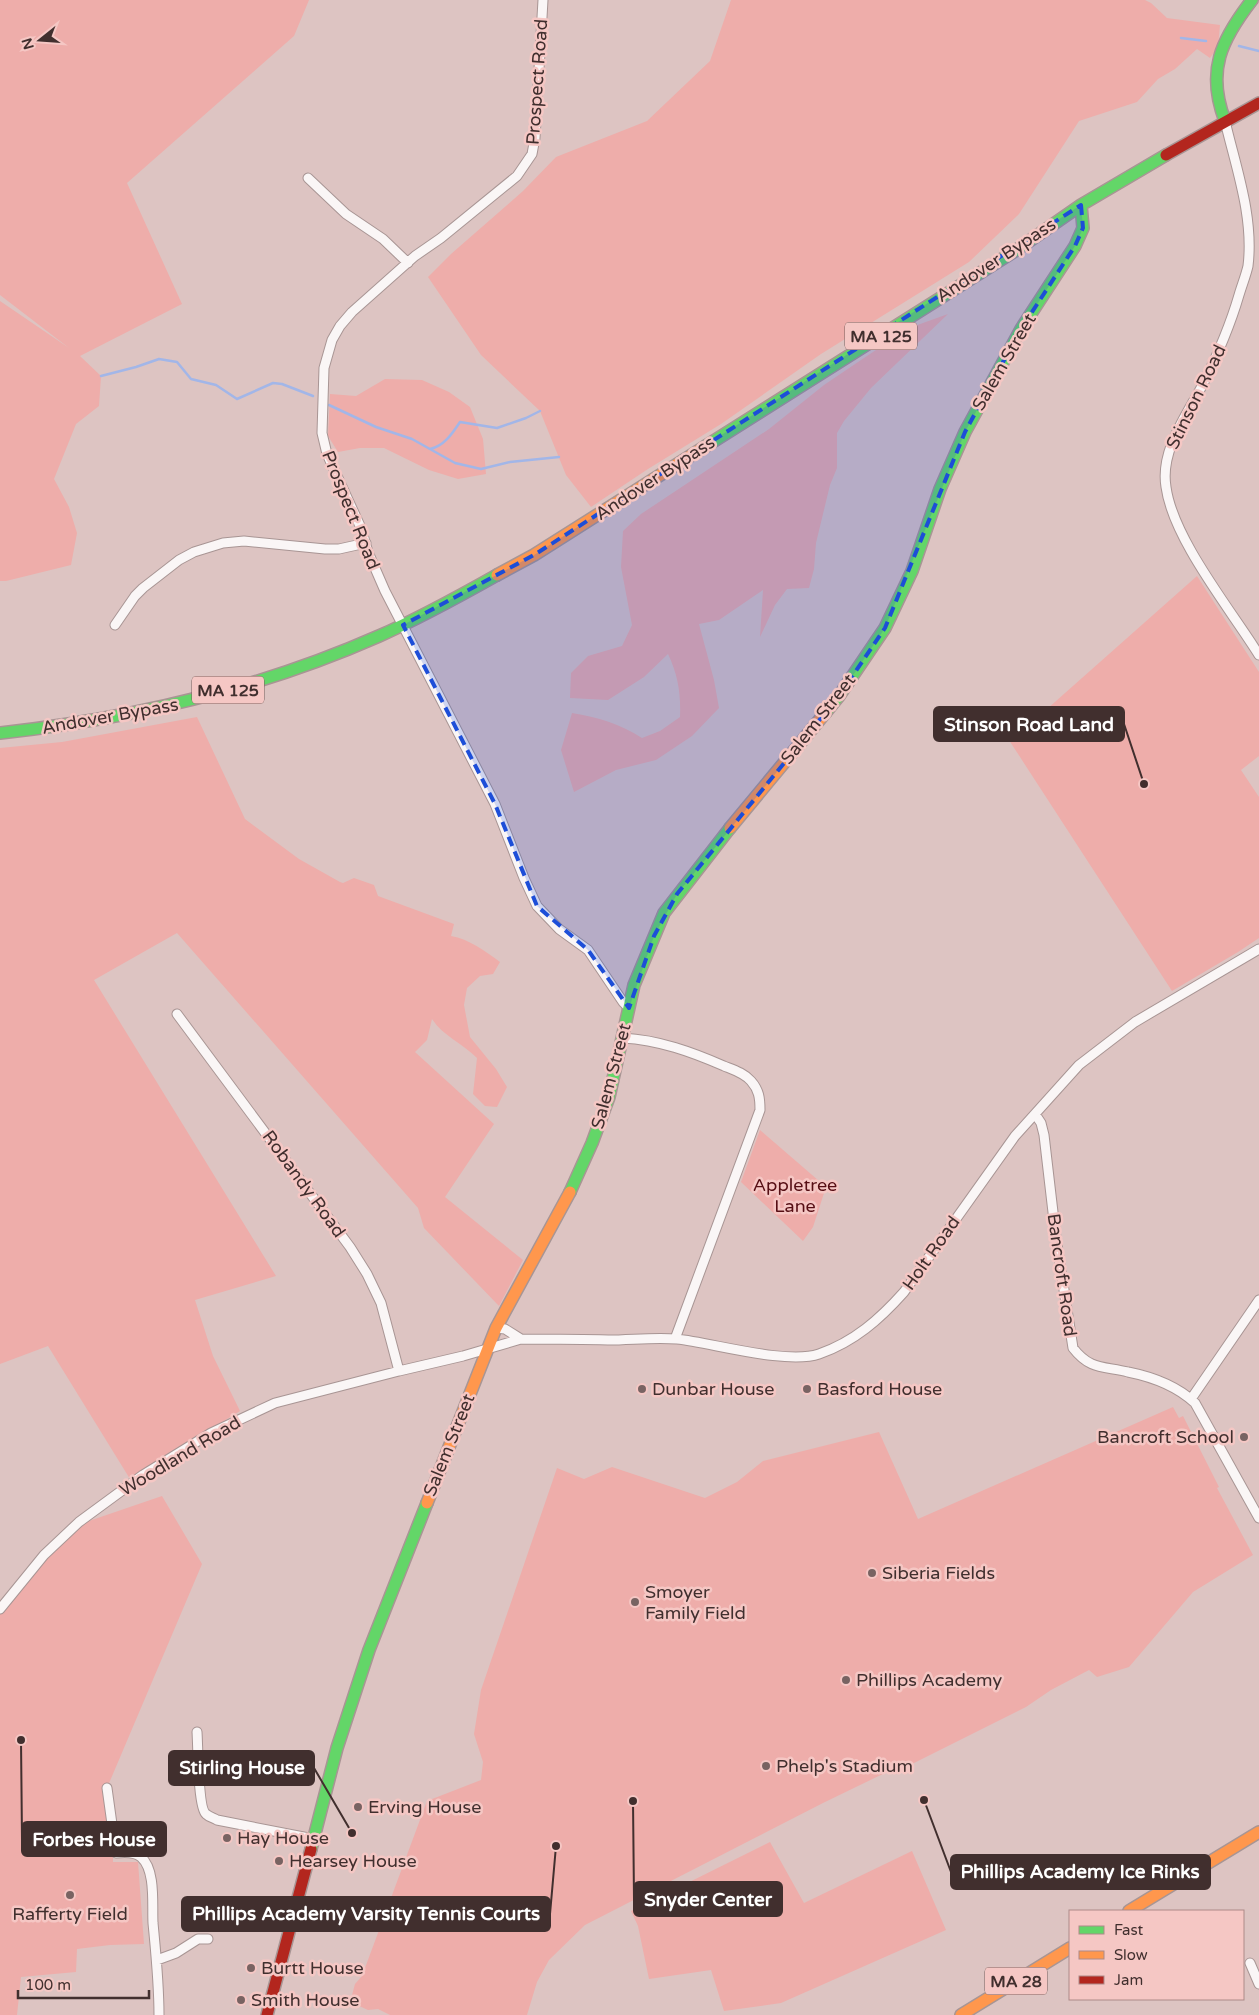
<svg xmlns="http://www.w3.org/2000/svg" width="1259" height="2015" font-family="'Varela Round',sans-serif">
  <rect width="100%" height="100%" fill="#ddc4c2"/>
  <path fill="#eeadaa" d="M0,0H309L294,36L127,183L182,304L80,356L101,376L99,406L76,424L54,479L69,507L77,533L71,565L6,581H0V301L69,348L0,295Z
    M731,0H1145L1151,3L1167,18L1220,25L1218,47L1210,58L1197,49L1175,69L1158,79L1137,102L1079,121L1019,214L969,262L821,354L721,424L648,469L591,507L566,475L540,411L481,355L428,277L451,254L523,191L556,157L647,121L710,61Z
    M948,314L871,388L844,421L837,433V468L830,485L816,543L814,569L809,588L787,589L775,605L760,637L763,590L719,620L699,624L714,680L719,708L692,736L656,760L616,770L574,792L561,750L572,713C598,717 620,724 642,738L660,731L680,717C681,694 678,675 668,654L644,677L608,700L570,698L571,673L588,656L622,646L632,625L621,567L623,531L641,514L769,429L824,385L861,360L909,328Z
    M385,379L422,380L449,392L470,407L483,439L486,474L458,479L429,470L384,448H360L338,452L328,436L330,394L356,396Z
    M1197,576L1259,672V756L1241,770L1259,797V938L1238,952L1172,991L1007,737L1047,709Z
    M197,717L245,819L299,859L340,882L343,883L354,878L374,885L378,896L454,924L451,936C469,939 485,951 500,962L493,974L480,976L467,988L464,1005L470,1037L496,1069L507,1087L497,1107L485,1106L473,1094L477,1058C462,1043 443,1036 432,1019L427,1040L415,1052L494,1124L445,1197L523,1260L499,1306L424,1228L418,1208L177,933L94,980L276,1276L195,1300L213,1356L240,1411L130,1479L48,1346L0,1364V748L62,742Z
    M760,1130L826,1187L813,1227L803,1241L741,1182Z
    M1173,1407L1179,1418L1183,1416L1219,1487L1217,1488L1253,1555L1193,1592L1129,1667L1097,1677L1089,1670L1051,1690L1026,1707L904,1768L889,1771L823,1803L585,1925L549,1960L537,1982L527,2015H390L378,2009L368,2010L357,2005L352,1995L355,1984L362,1976L427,1801L481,1780L483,1762L474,1734L481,1690L557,1468L584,1479L612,1467L705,1498L737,1482L763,1461L879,1432L918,1519Z
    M162,1496L202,1564L107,1788L113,1837V1862H138L144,1944L110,1945L77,1949L76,1972L21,1977L17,2015H0V1608L44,1555L86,1522Z
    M770,1842L804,1903L912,1851L946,1930L781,2003L724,2011L711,1970L649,1979L638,1926L631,1911Z"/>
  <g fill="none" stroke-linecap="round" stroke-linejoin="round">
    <path stroke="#a2b6e8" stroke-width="2.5" d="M1181,38L1206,41
      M1239,46L1259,51
      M101,376L136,367L159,359L177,362L191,379L216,385L237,399L273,383L282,384L313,396
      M329,405L376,427L412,439L455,463L481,469L510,462L559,457
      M430,449C444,446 452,434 460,422L497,428L526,418L540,411"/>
    <g stroke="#a89594" stroke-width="11">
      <path id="street" d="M543,0L535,138L532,154L517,176L441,238L415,256L352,312L340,326L332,340L324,368L322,433L327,454L361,528L368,552L385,591L495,804L524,878L537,906L559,929L588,950L623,1002L629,1008
        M1225,121C1236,168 1254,217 1248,266C1246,275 1242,285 1239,295C1230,326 1217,356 1202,386C1186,416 1160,451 1166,487C1173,539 1231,610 1259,655
        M308,178L346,214L383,239L408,263
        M115,625L135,596L143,588L179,560L194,552L223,543L244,541L325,549H339L366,543
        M177,1014L350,1247L367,1274L381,1303L399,1371
        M623,1038C659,1040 692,1052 724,1066C734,1070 744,1073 751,1081C759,1090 760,1098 760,1110L675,1339
        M1035,1114L1041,1123L1044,1135L1056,1238L1073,1348C1090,1370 1103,1366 1128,1372C1153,1377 1177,1386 1195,1403L1259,1518
        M496,1328L505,1329L521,1339C550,1339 579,1339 608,1340C631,1340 654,1337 677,1339C713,1343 787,1365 819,1354C854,1342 880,1319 904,1292L1015,1136L1079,1065L1135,1022L1259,949
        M1191,1399L1259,1300
        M0,1609L44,1555L79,1522L143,1475L211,1433L275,1403L399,1371L463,1356L521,1339
        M197,1732C198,1745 198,1808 206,1814C209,1817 214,1818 217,1820L314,1839
        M107,1788L116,1853C124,1852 134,1851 141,1857C156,1870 152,1905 153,1923C156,1955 159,1983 159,2015
        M157,1960L176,1953L198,1939H208
        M1250,1963L1259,1984"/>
    </g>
    <g stroke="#a89594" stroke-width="14">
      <path id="fast" d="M1225,121C1206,71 1221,40 1252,0
        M706,446L1018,249L1081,205L1166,155
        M826,712L839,696L885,628L912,571L940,489L965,432L1021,329L1075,246L1083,228L1081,205
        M0,733C130,719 259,689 379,636C420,618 458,597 497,575
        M570,1192L592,1143L609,1097L634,985L664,913L730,828
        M311,1849L337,1748L369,1650L427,1503"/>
    </g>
    <g stroke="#a89594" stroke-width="14">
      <path id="slow" d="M497,575L534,555L706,446
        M730,828L826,712
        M427,1503L496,1328L570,1192
        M1129,1911L1259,1832
        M961,2015L1070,1948"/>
    </g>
    <g stroke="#a89594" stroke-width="14">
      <path id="jam" d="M1166,155L1259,103
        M267,2015L311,1849"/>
    </g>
    <use href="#street" stroke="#faf6f6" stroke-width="9"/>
    <use href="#fast" stroke="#63d668" stroke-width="11"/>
    <use href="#slow" stroke="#ff974d" stroke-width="11"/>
    <use href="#jam" stroke="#b3261e" stroke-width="11"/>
  </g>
  <path fill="#1d4ed8" fill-opacity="0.2" stroke="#1d4ed8" stroke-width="4" stroke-dasharray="10 6" stroke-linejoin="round" d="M1081,205L1083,228L1075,246L1021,329L965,432L885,628L839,696L677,894L654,936L629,1008L588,950L537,906L495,804L403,625L534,555Z"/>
  <g fill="#786362" stroke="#f5c7c4" stroke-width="2">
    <circle cx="642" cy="1389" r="5"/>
    <circle cx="807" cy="1389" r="5"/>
    <circle cx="1244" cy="1437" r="5"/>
    <circle cx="872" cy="1573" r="5"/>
    <circle cx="635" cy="1602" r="5"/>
    <circle cx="846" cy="1680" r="5"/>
    <circle cx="766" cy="1766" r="5"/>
    <circle cx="358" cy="1807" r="5"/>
    <circle cx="227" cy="1838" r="5"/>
    <circle cx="279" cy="1861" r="5"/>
    <circle cx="70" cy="1895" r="5"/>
    <circle cx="251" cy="1968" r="5"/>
    <circle cx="241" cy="2000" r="5"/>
  </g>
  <g text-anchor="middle" stroke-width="5" stroke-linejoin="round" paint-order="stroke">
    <g fill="#f5c7c4" stroke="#775d5b" stroke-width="1">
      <rect x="845" y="322.5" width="72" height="27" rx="4"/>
      <rect x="192" y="676.5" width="72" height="27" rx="4"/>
      <rect x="985" y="1967.5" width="62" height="27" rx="4"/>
    </g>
    <g font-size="16" font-weight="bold" fill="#412f2e">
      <text x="881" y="342">MA 125</text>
      <text x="228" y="696">MA 125</text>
      <text x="1016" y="1987">MA 28</text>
    </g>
    <g font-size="18" fill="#412f2e" stroke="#f5c7c4">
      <text transform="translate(537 82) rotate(-86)" y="6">Prospect Road</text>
      <text transform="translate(996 260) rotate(-33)" y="6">Andover Bypass</text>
      <text transform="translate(1004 362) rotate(-60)" y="6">Salem Street</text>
      <text transform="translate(1196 397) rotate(-64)" y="6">Stinson Road</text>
      <text transform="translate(655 478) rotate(-33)" y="6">Andover Bypass</text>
      <text transform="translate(351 510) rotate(68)" y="6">Prospect Road</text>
      <text transform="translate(110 716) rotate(-10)" y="6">Andover Bypass</text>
      <text transform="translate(818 719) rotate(-52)" y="6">Salem Street</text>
      <text transform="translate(611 1076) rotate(-75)" y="6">Salem Street</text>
      <text transform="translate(304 1184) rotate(54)" y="6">Robandy Road</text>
      <text transform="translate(931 1253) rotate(-55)" y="6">Holt Road</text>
      <text transform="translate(1062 1275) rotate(82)" y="6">Bancroft Road</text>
      <text transform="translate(449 1445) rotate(-68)" y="6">Salem Street</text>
      <text transform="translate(180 1456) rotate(-31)" y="6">Woodland Road</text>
    </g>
    <g font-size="18" fill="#560e14" stroke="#f5c7c4">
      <text x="795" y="1191">Appletree<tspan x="795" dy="21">Lane</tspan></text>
    </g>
    <g font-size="18" fill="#412f2e" stroke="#f5c7c4" text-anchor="start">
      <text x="652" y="1395">Dunbar House</text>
      <text x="817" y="1395">Basford House</text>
      <text x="1234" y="1443" text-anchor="end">Bancroft School</text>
      <text x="882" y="1579">Siberia Fields</text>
      <text x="645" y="1598">Smoyer<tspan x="645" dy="21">Family Field</tspan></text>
      <text x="856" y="1686">Phillips Academy</text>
      <text x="776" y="1772">Phelp's Stadium</text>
      <text x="368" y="1813">Erving House</text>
      <text x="237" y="1844">Hay House</text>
      <text x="289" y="1867">Hearsey House</text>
      <text x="70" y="1920" text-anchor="middle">Rafferty Field</text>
      <text x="261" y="1974">Burtt House</text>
      <text x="251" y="2006">Smith House</text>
    </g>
  </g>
  <path fill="none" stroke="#412f2e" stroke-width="2" d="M1144 784L1124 724M352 1833L314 1768M21 1740L22 1839M924 1800L951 1872M633 1801L634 1899M556 1846L550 1914"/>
  <g fill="#412f2e" stroke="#f5c7c4" stroke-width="2">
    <circle cx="1144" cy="784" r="5"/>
    <circle cx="352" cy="1833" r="5"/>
    <circle cx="21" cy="1740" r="5"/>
    <circle cx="924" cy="1800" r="5"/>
    <circle cx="633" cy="1801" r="5"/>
    <circle cx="556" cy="1846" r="5"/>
  </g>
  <g fill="#412f2e" stroke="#412f2e" stroke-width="2">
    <rect x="934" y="707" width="190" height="34" rx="5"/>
    <rect x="169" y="1751" width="145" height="34" rx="5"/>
    <rect x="22" y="1822" width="144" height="34" rx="5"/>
    <rect x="951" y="1855" width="259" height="34" rx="5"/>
    <rect x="634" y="1882" width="148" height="34" rx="5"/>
    <rect x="182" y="1897" width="368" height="34" rx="5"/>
  </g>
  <g font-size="19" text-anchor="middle" font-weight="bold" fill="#fff">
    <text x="1029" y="731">Stinson Road Land</text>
    <text x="242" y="1774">Stirling House</text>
    <text x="94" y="1846">Forbes House</text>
    <text x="1080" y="1878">Phillips Academy Ice Rinks</text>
    <text x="708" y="1906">Snyder Center</text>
    <text x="366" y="1920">Phillips Academy Varsity Tennis Courts</text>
  </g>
  <rect x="1069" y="1910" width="175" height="90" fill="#f5c7c4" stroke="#ad8a88"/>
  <rect x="1079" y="1926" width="25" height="8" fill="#63d668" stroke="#ad8a88"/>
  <text x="1114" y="1935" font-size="15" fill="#412f2e">Fast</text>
  <rect x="1079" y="1951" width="25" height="8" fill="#ff974d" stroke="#ad8a88"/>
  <text x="1114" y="1960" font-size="15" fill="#412f2e">Slow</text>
  <rect x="1079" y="1976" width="25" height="8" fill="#b3261e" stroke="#ad8a88"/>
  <text x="1114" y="1985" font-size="15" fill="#412f2e">Jam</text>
  <g transform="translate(40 40) rotate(253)" stroke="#f5c7c4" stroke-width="4" paint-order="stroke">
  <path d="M0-4L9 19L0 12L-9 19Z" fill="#412f2e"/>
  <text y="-8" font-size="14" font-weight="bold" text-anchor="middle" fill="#412f2e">N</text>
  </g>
  <path d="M18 1990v8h131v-8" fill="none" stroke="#412f2e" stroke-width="2.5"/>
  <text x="25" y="1990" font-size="15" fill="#412f2e" stroke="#f5c7c4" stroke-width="4" paint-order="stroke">100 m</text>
</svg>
